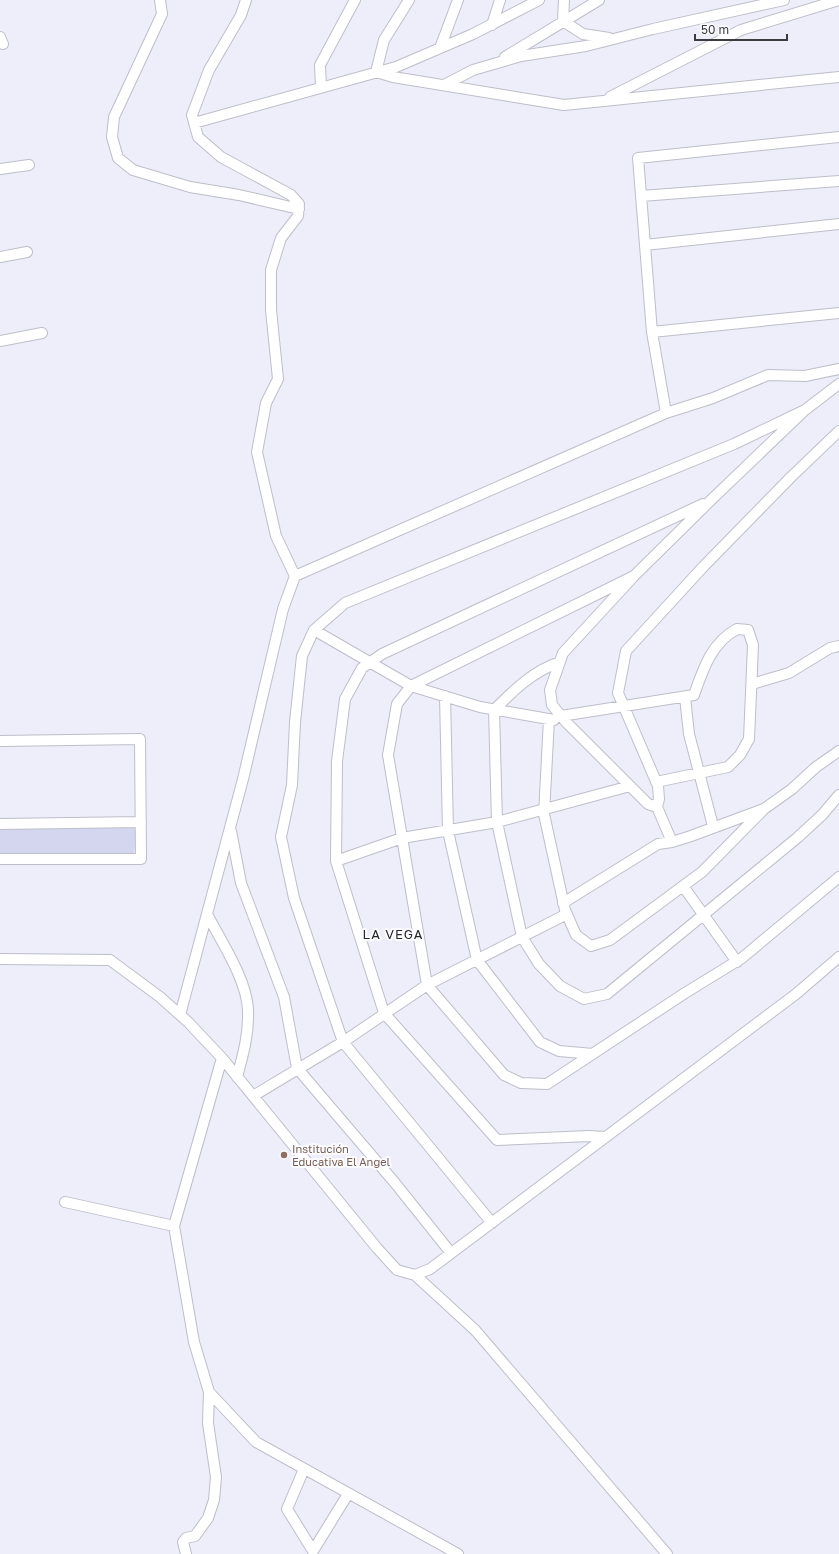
<svg xmlns="http://www.w3.org/2000/svg" width="839" height="1554" font-family="'Golos Text',sans-serif">
  <rect width="100%" height="100%" fill="#edeef9"/>
  <path fill="#d4d6ef" d="M137,827L134,853H0V829Z"/>
  <g fill="none" stroke-linecap="round" stroke-linejoin="round">
    <g stroke="#bdbec9" stroke-width="12">
      <path id="street" d="M160,0L162,14L114,117L112,137L118,158L133,170L190,187L239,195L299,209
        M246,0L241,15L209,70L192,115L198,137L221,157L291,195L299,204L298,216L281,238L271,270V310L278,379L266,403L257,452L276,536L295,576
        M409,0L384,40L376,72L393,77L564,105L839,77
        M564,0L563,21L583,34L609,38
        M492,25L500,0
        M0,37L3,44
        M440,48L458,0
        M505,57L599,0
        M444,85L473,70L521,56L586,46L653,29L784,0
        M321,87L320,65L355,0
        M610,97L741,30L839,0
        M194,123L396,67L473,34L539,0
        M0,169L29,165
        M641,196L839,181
        M645,245L839,224
        M0,257L27,252
        M652,332L839,313
        M0,341L42,333
        M839,384L805,410L710,501L634,576L563,653L550,690L552,705L566,722L648,804L657,807L659,799L658,786L618,693L626,651L703,567L791,477L839,431
        M666,413L713,398L768,375L805,376L839,369
        M634,576L411,686L397,704L388,755L427,985L504,1075L521,1083L547,1084L685,993L742,958L839,877
        M314,630L411,686L480,707L554,720
        M560,662C533,671 514,690 494,710L497,822L522,937L539,964L560,986L584,999L607,994L797,838L822,815L839,795
        M752,684L789,673L830,648L839,646
        M445,696L448,831L477,960L540,1042L559,1051L593,1054
        M685,697L689,734L713,826
        M561,716L694,695C703,669 712,642 737,629L748,630L753,645L749,739L740,755L728,767L656,782
        M549,719L544,814L565,910L576,935L591,946L610,940L702,872L764,809
        M0,741L140,739L141,859H0
        M657,807L672,842
        M0,824L141,822
        M231,831L241,883L284,997L297,1068L395,1183L451,1253
        M336,861L402,838L497,822L630,786
        M683,886L737,962
        M563,903L658,844L672,842L691,836L764,809L792,789L816,767L839,751
        M207,914C221,941 247,980 248,1010C249,1034 243,1055 237,1077
        M0,959L110,960L160,997L188,1022L222,1058L377,1248L397,1270L415,1275L430,1269L796,994L839,957
        M180,1015L243,779L283,609L295,576L666,413L652,332L638,158L839,137
        M222,1058L174,1226L194,1342L209,1392L256,1442L458,1554
        M253,1096L343,1042L427,985L567,914
        M606,1137L589,1136L497,1140L384,1013L336,861L337,761L345,699L362,668L382,654L703,504
        M65,1202L174,1226
        M492,1223L343,1042L294,898L281,837L292,785L295,722L302,656L314,630L345,603L734,444L805,410
        M415,1275L475,1330L667,1554
        M304,1469L287,1509L313,1551L348,1494
        M186,1554L183,1542L186,1538L195,1536L208,1518L214,1500L216,1477L208,1423L209,1392"/>
    </g>
    <use href="#street" stroke="#fff" stroke-width="10"/>
  </g>
  <circle fill="#8d6e63" stroke="#fcfcfe" stroke-width="1.5" cx="284" cy="1155" r="4"/>
  <g text-anchor="middle" stroke-width="4" stroke-linejoin="round" paint-order="stroke">
    <g font-size="11" fill="#785e54" stroke="#fcfcfe" text-anchor="start">
      <text x="292" y="1153">Institución<tspan x="292" dy="13">Educativa El Angel</tspan></text>
    </g>
    <g font-size="13" letter-spacing="1" fill="#282831" stroke="#fcfcfe">
      <text x="393" y="939">LA VEGA</text>
    </g>
  </g>
  <path d="M695 34v6h92v-6" fill="none" stroke="#3b3b40" stroke-width="2"/>
  <text x="701" y="34" font-size="12" fill="#3b3b40" stroke="#fcfcfe" stroke-width="3" paint-order="stroke">50 m</text>
</svg>
